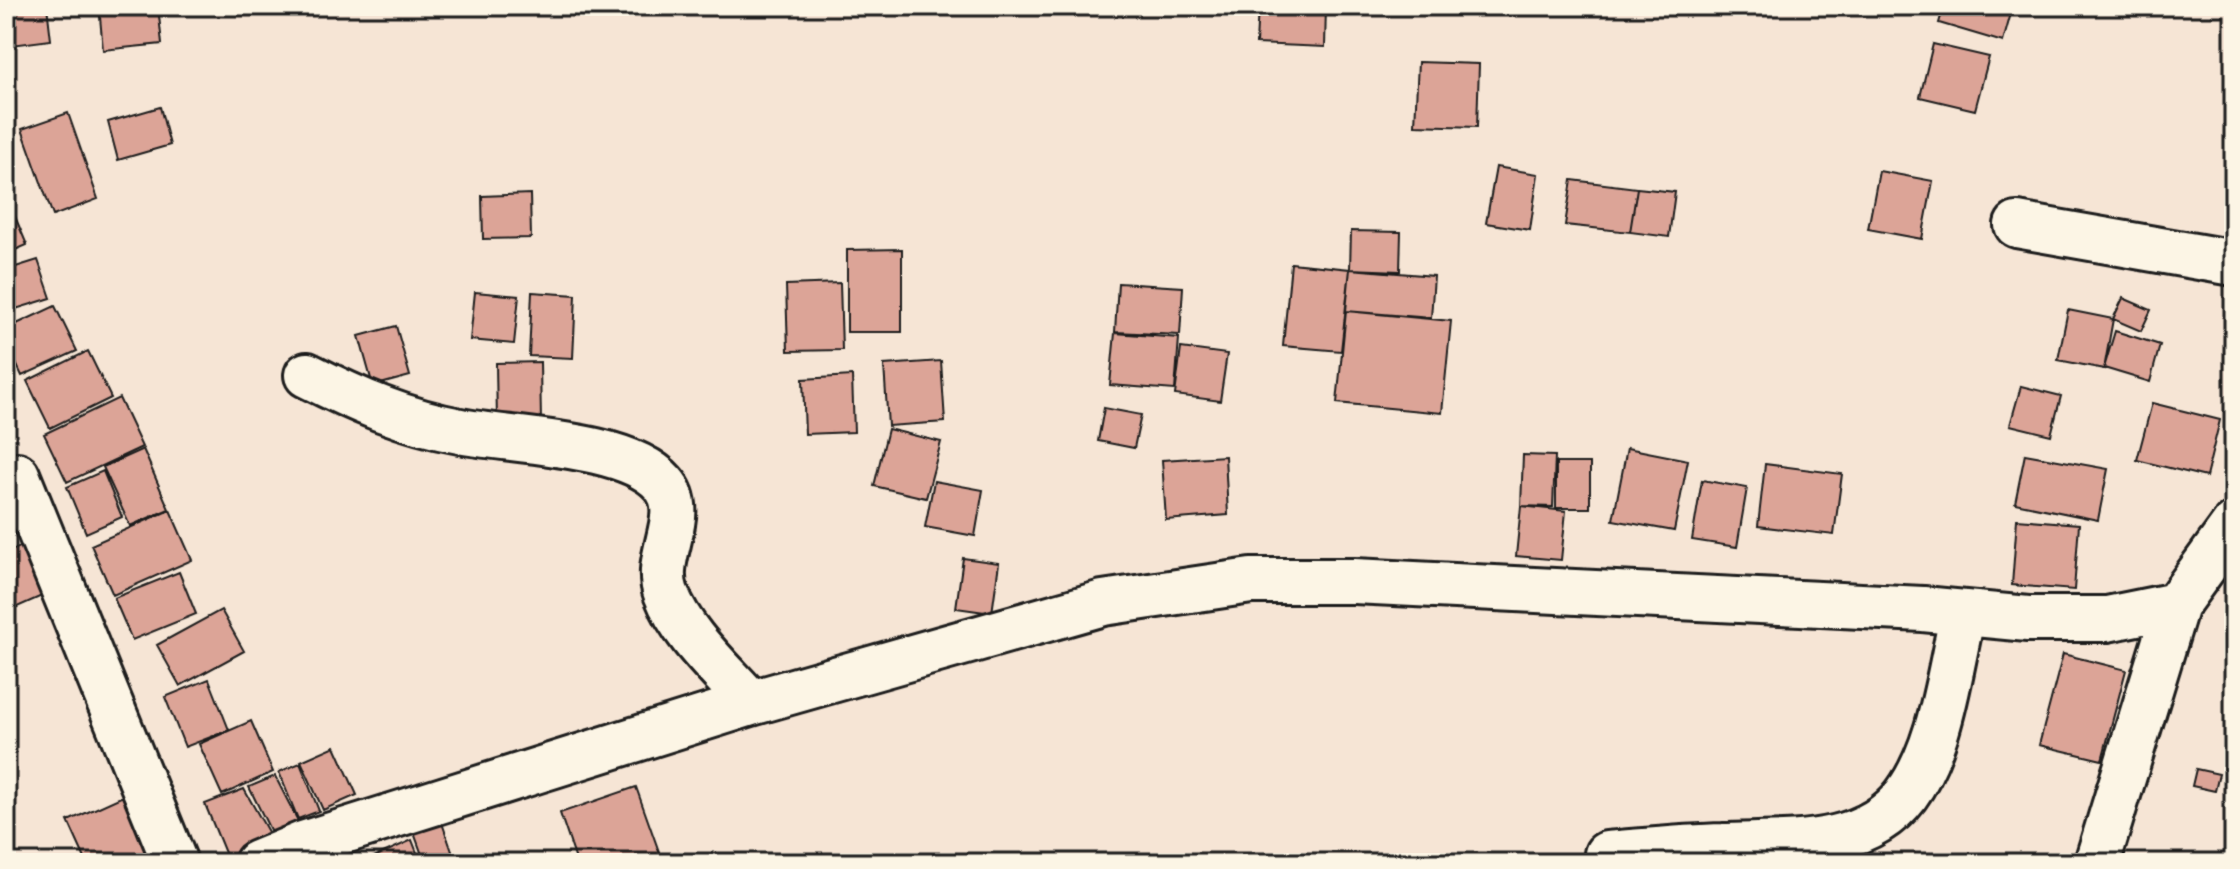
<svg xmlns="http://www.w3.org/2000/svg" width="2240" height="869" font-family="'Architects Daughter',sans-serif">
  <rect width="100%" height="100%" fill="#f6e5d5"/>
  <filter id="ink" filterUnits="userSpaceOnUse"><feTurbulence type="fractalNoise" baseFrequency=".0125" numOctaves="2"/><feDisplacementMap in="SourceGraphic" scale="16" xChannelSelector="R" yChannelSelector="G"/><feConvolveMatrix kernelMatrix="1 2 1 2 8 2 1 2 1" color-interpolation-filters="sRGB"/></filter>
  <g filter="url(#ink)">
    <path fill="#dca497" stroke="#1c1c1c" stroke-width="2" d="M7,6H47L51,40L12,45Z
      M99,6H158L162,44L103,50Z
      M1258,6H1326L1325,47L1256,44Z
      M1944,6H2013L2003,42L1939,23Z
      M1933,44L1989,57L1975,110L1920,97Z
      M1418,62L1479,64L1477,127L1415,125Z
      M160,107L170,145L118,160L108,122Z
      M68,113L98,199L53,216L22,129Z
      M1496,167L1538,174L1530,230L1486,223Z
      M1879,171L1933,181L1922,239L1868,229Z
      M1572,180L1637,188L1630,232L1565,225Z
      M1637,188L1675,192L1669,237L1630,232Z
      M530,194L531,238L483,239L482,196Z
      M8,200L27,245L6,254V201Z
      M1351,231L1401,232L1400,271L1350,269Z
      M902,249V332H847V250Z
      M38,260L51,298L6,312V270Z
      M1291,263L1350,269L1341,351L1283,346Z
      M1350,269L1434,276L1431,318L1346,311Z
      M840,283L842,350L788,351L786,285Z
      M1118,283L1183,287L1180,335L1115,332Z
      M475,292L519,296L514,344L470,340Z
      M532,292L576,295L573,358L529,356Z
      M2123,298L2151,310L2141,331L2113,319Z
      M55,306L77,351L22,376L6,342V329Z
      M2068,310L2113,319L2104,369L2058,360Z
      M1346,311L1451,321L1442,413L1337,403Z
      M396,326L410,376L373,386L359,336Z
      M2115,331L2160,345L2150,382L2104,368Z
      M1115,333L1179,338L1175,390L1110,385Z
      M1181,348L1227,354L1220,401L1175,395Z
      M88,351L111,398L50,428L27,381Z
      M941,361L945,422L888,426L884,365Z
      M540,362L541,423H497L496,363Z
      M852,376L854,432L805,434L803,379Z
      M2021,386L2061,396L2051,435L2010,425Z
      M119,398L142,447L67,482L44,434Z
      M2152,403L2220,420L2206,477L2137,460Z
      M1104,408L1141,415L1134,448L1098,441Z
      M888,429L941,442L926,498L874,486Z
      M1627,448L1688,460L1674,531L1613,520Z
      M143,449L169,509L130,526L103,467Z
      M2025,454L2108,469L2098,520L2015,503Z
      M1523,455L1555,456L1553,507L1521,506Z
      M1225,456L1228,515L1166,520L1162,460Z
      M1556,463H1590V508H1556Z
      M1765,464L1842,474L1834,535L1758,526Z
      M103,471L122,517L86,533L67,487Z
      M1702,480L1747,488L1737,547L1692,540Z
      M934,481L983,490L975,536L925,527Z
      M1521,506L1566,511L1561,560L1516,556Z
      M170,510L192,560L113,595L91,545Z
      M2017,519L2079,524L2074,590L2012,585Z
      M29,543L51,592L6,612V553Z
      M963,558L999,563L992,613L956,608Z
      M179,572L196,614L132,640L114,598Z
      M221,610L244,651L180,686L157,645Z
      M2063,654L2126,670L2102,760L2039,745Z
      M209,679L229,730L185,747L165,697Z
      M251,721L273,772L222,795L199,744Z
      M335,746L357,795L323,810L301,761Z
      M300,763L319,811L298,819L279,772Z
      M2196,769L2219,774L2215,791L2192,786Z
      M275,776L300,825L274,838L249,787Z
      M636,787L663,863H577L560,813Z
      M244,789L272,839L227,858L205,804Z
      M123,796L154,863H87L68,821Z
      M441,820L456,863H425L413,830Z
      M412,840L421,863H363V862Z"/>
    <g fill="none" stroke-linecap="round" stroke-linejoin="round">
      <g stroke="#1c1c1c" stroke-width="50">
        <path id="minor" d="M2017,225L2234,263
          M307,375C356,400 404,421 460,431C511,441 627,442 663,483C691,514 652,556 666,593C682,635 722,670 751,703
          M17,475L175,863
          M1607,854C1646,851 1684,847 1723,846C1785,843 1864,851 1906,795C1942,746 1949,672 1963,614
          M257,863L303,844L751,703L1103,603L1251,581H1354L1923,609L2028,619H2107L2176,605
          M2097,863L2176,605L2234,525"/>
      </g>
      <use href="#minor" stroke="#fcf5e5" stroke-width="44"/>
    </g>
  </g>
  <rect width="2240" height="869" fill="none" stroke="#fcf5e5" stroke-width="32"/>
  <rect x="16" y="16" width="2208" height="837" fill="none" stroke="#1c1c1c" stroke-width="3" filter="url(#ink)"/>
</svg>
